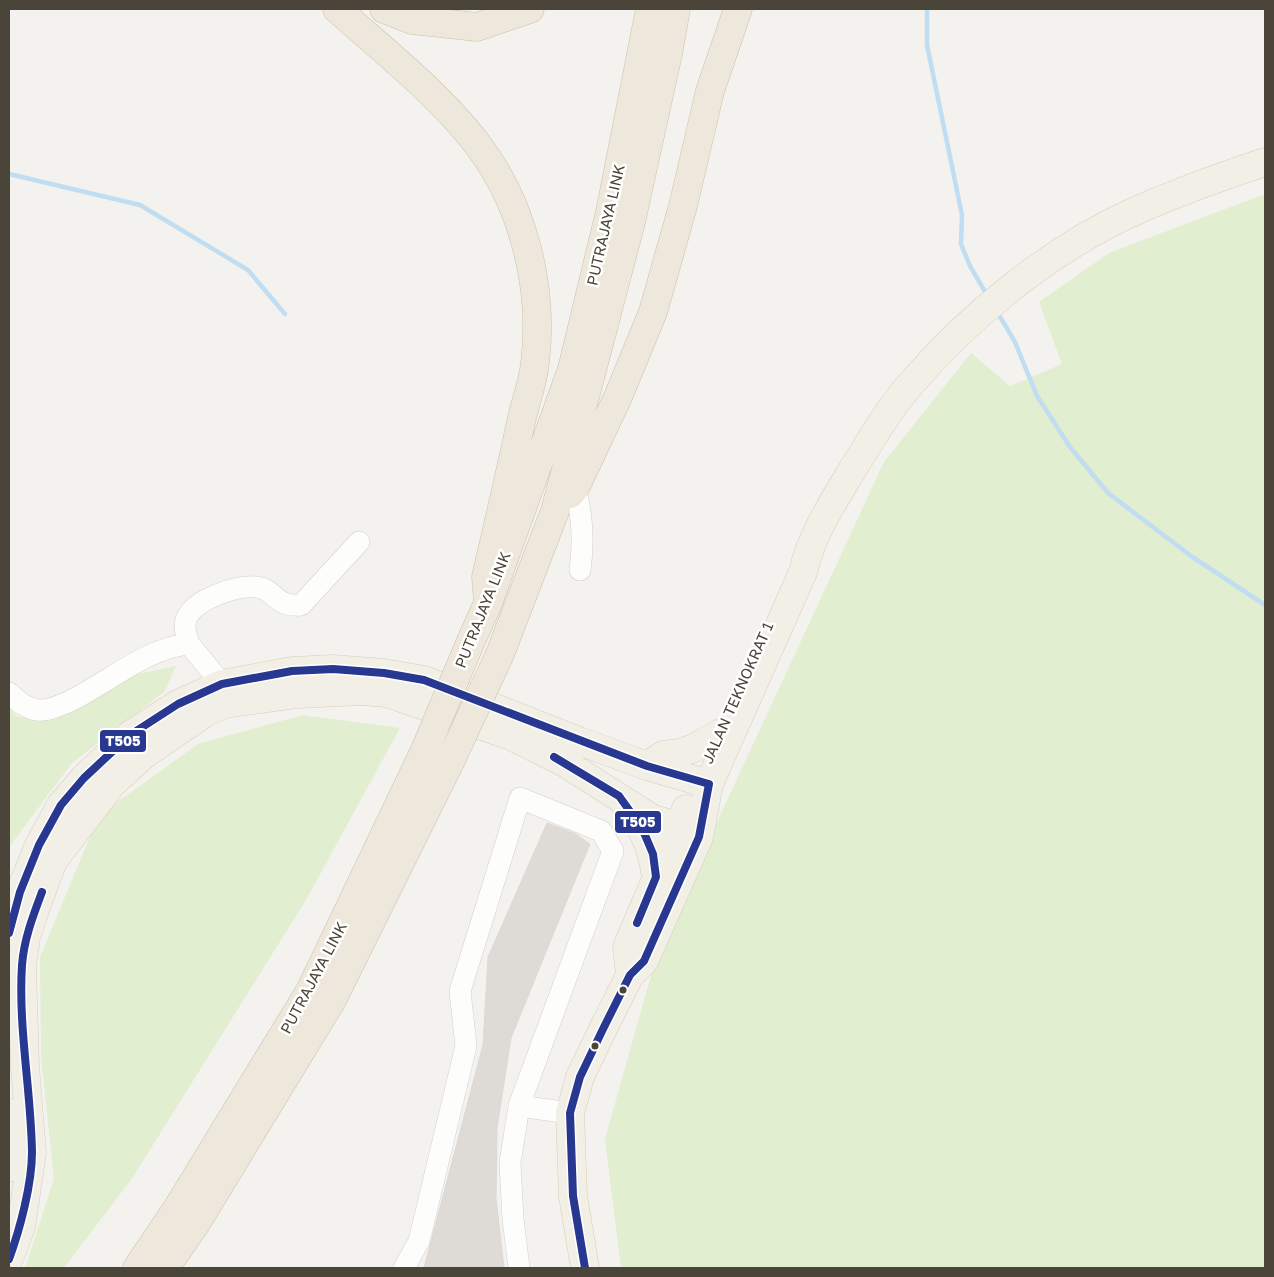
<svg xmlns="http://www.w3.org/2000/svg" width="1274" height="1277" font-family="'Golos Text',sans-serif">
  <rect width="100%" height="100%" fill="#f4f2ee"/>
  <path fill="#e1eecf" d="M1265,194V1268H621L605,1139L659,947L884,462L971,353L1010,386L1062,364L1039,302L1109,253Z
    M176,666L164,692L72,763L9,847V708L18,717L52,715L133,675Z
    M303,715L400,728L306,900L133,1177L64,1268H25L54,1179L41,1057L40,957L99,815L198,744Z"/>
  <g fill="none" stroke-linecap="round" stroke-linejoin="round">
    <path stroke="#c0ddf1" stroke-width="4.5" d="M927,9V45L962,215L961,244L970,266L987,295
      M9,174L140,205L248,270L285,314
      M996,310L1015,342L1037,396L1070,447L1108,493L1191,556L1265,605"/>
  </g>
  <path fill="#dedbd6" stroke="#dcd9d4" d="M547,823L576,834L590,844L511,1038L497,1128L496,1198L504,1268H424L483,1045L488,957Z"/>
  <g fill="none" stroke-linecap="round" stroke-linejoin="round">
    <g stroke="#d2d0cb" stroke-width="22">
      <path id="minor" d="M575,488C583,516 584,541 580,570
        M189,644C186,634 182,623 189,614C200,598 237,585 256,587C275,588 273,607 301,605L359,542
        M9,693C17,701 27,709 38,710C48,711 59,706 68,702C107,684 145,648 189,644L222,684
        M519,1106L570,1113
        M404,1268L419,1241L466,1046L460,991L520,798L601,831L613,851L519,1106L510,1163L513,1219L519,1268"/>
    </g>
    <g stroke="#d6cebb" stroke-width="29">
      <path id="major" d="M647,766L663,755L680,753L694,748L720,733
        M626,806C644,830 652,847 656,877
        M9,933L20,892L39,845L61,805L84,778L130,735L178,704L222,684L292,671L333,669L384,673L424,680L579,741L647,766L709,784
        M630,975L627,947L686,809
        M9,1168L15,1137L13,1113
        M9,1259L21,1227L32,1153L25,1067L22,966L26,937L36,907L53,861L112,784L145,754L205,713L224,704L298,694L363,691L387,693L511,736L565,763L653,819L679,826L699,837
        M585,1268L573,1196L570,1113L580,1077L603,1029L630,975L644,961L699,837L709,784L803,572C811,535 835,499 854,467C871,440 888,410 909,386C968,317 1048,251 1131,213C1175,193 1220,177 1265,162"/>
    </g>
    <g stroke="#ccbfa9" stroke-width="29">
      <path id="highway" d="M337,9C385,52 439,94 478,145C524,206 544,288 535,363C533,383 525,403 521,422C510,474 498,525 486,577L488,603
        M384,9L412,20L477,27L530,9
        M570,494L575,488L618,397L653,312L683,206L710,91L738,9
        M471,641L488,603L572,369L610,212L650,9
        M500,654L555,511L631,222L668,54L676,9
        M137,1268L178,1207L310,991L425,750
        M165,1268L195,1225L332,1000L450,762"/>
    </g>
    <use href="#minor" stroke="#fdfdfc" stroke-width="21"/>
    <use href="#major" stroke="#f2efe6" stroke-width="28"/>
    <use href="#highway" stroke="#ede8db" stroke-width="28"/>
    <g stroke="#ccbfa9" stroke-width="29" stroke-linecap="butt">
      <path id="highway-bridge" d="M425,750L471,641
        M450,762L500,654"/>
    </g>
    <use href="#highway-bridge" stroke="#ede8db" stroke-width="28"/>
    <g stroke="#fff" stroke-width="11">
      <path id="bus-1" d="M554,757L619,796L642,828L653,854L656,877L637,923
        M9,933L20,892L39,845L61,805L84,778L130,735L178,704L222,684L292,671L333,669L384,673L424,680L647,766L709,784L699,837L644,961L630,975L603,1029L580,1077L570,1113L573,1196L585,1268
        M9,1259C20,1229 32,1184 32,1152C31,1090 18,1027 22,965C24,939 33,916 42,892"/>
    </g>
    <use href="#bus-1" stroke="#283890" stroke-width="8"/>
  </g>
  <g fill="#4b4439" stroke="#fff" stroke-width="2">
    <circle cx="623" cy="990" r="4.5"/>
    <circle cx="595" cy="1046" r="4.5"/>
  </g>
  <g text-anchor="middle" stroke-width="5" stroke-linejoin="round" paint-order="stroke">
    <g font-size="15" fill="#4b4439" stroke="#fff">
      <text transform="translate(606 225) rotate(-77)" y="5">PUTRAJAYA LINK</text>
      <text transform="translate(483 610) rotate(-68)" y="5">PUTRAJAYA LINK</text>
      <text transform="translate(738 693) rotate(-66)" y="5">JALAN TEKNOKRAT 1</text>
      <text transform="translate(314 978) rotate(-62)" y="5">PUTRAJAYA LINK</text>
    </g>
  </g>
  <g stroke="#fff" stroke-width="2">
    <rect x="99" y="729" width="48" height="24" rx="5" fill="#283890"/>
    <rect x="614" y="810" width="48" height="24" rx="5" fill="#283890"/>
  </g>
  <g font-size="14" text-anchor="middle" font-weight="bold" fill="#fff">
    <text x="123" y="746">T505</text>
    <text x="638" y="827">T505</text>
  </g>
  <rect width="1274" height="1277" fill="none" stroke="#4b4439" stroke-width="20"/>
</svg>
